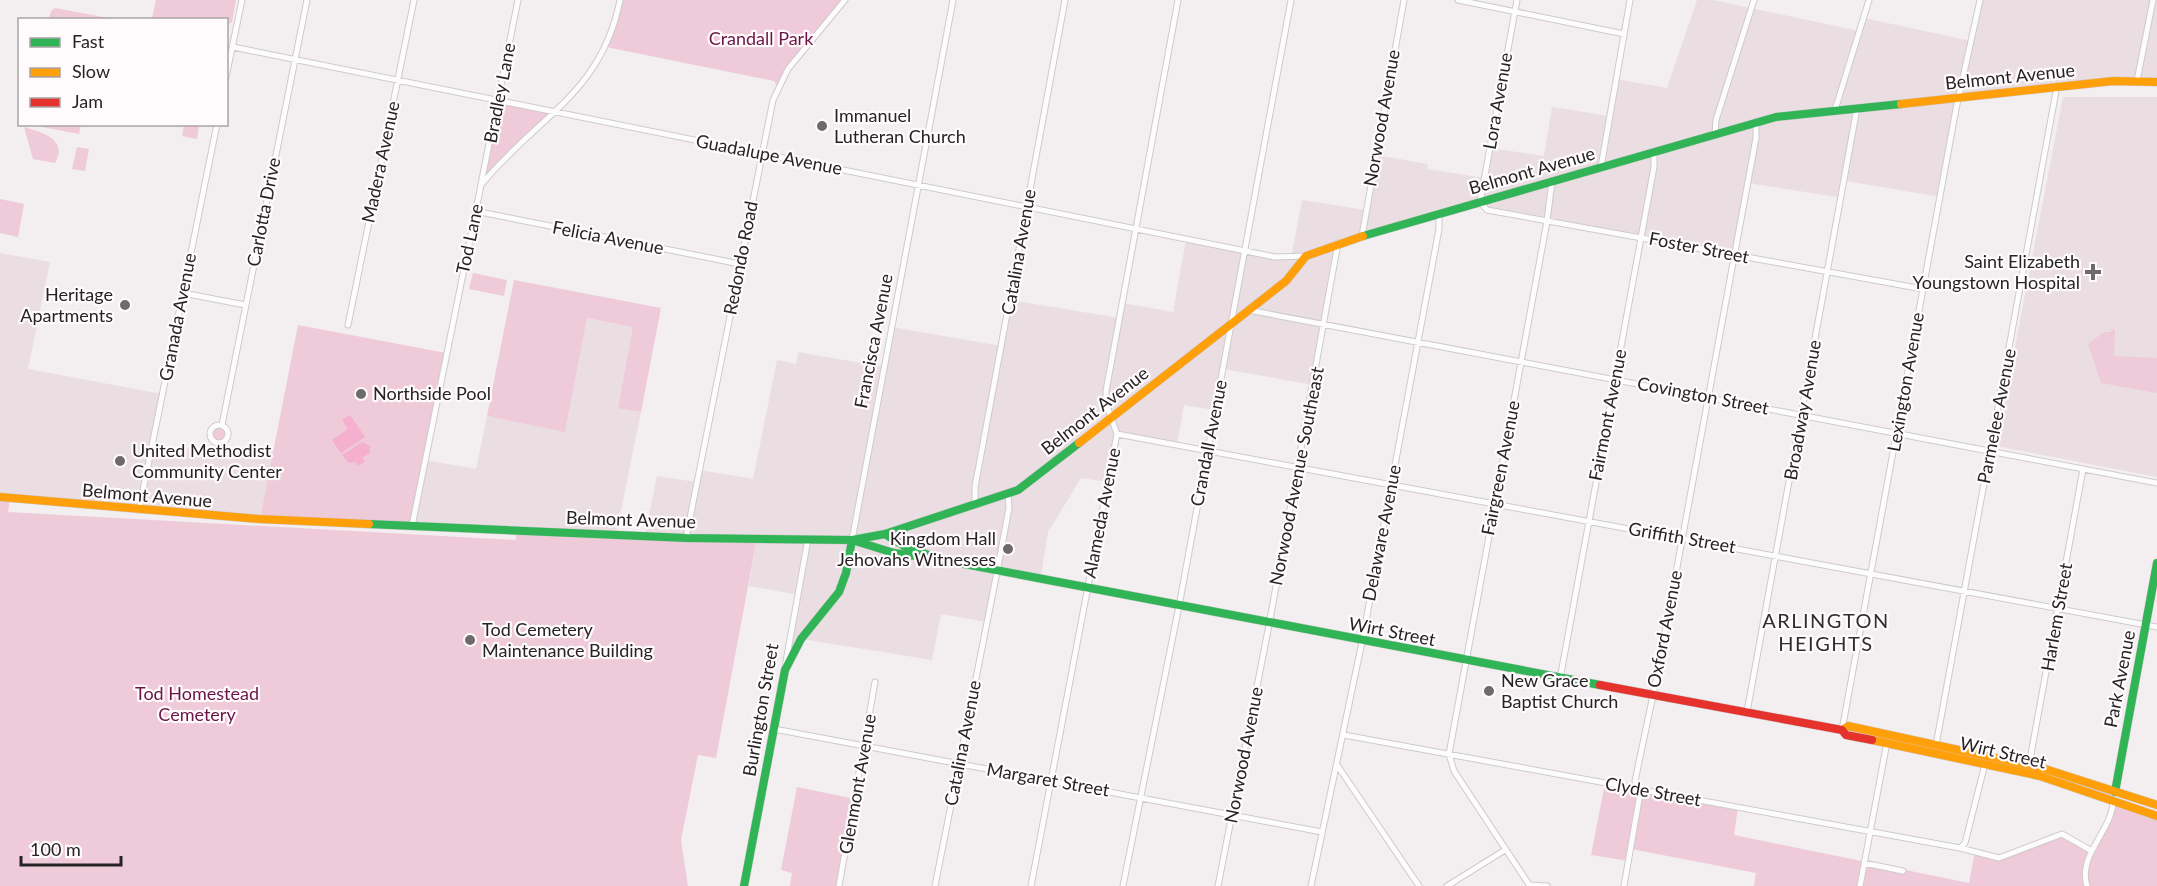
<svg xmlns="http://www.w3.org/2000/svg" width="2157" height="886" font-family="Lato,sans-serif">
  <rect width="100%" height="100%" fill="#f3eef0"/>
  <path fill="#eadee3" d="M1697,0H1713L1859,31L1864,18L1971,41L1980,0H2157V82L2137,81L1959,98L1940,197L1846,181L1843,198L1748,183L1735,255L1493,213L1479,202L1339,243L1314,385L1223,369L1215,410L1184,405L1177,445L1117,434L1108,482L1081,478L1048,532L1040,581L997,572L987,622L941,614L932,660L802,639L785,670L799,595L749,586L757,538L645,536L657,476L696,482L699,470L753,479L777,360L796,364L798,352L884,367L892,327L1001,346L1010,300L1119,318L1122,303L1173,312L1186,240L1291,258L1302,200L1365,210L1376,155L1428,164L1427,169L1484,178L1490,148L1544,156L1552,107L1609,116L1616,79L1667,88Z
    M2063,97H2157V477L1996,446Z
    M0,253L50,262L28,369L162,394L152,448L274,450L260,519L0,497Z
    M587,318L634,327L618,407L641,412L616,535L412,526L425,460L476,469L487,416L565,431Z"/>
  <path fill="#efcad9" d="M156,0H236L232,22L227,25L226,20L152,19Z
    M620,0H845L795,60L778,87L774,81L606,47Z
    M55,8L114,19H49L51,11Z
    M498,100L555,112L481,185Z
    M43,125V124L81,125L79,134L42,127Z
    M184,125H199L197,139L182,136Z
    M24,127C41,132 69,139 55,163L33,159Z
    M77,147L89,149L85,171L72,169Z
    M0,199L24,204L18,237L0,233Z
    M473,273L507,280L504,296L469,289Z
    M514,280L661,308L641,412L618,408L633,327L587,318L565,432L487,416Z
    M298,325L446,353L412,526L260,519Z
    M2111,329H2115L2114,356L2157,358V393L2101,383L2088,344L2104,332H2111Z
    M210 434a9 9 0 1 1 18 0a9 9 0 1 1-18 0Z
    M0,497L10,498L8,512L516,540V530L757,538L716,758L698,755L681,840L688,886H0Z
    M1848,726L2042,768L2115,790L2113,800L2157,816V886H1754L1756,873L1631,849L1629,861L1591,855L1605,783L1738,807L1734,835L1969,883L1975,852L1999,858L2062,834L2092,851L2113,805L2075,786L1846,735Z
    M797,787L855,799L839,886H790L792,873L781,870Z"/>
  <path fill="#f5afcf" d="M350,415L365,437L341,453L332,440L348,429L342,420Z
    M362,442L370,446V453L362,458L365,461L358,466L356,462L349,463L342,455Z"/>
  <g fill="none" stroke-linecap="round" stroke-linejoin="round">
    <g stroke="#cecacc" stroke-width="7">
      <path id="street" d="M1458,0L1624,34
        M1517,0L1480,202L1487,210L1923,289
        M233,47L1275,257L1306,256
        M226,77L242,0
        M2137,81L2153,0
        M1835,110L1869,0
        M1715,134L1716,120L1754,0
        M1601,167L1630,0
        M481,184L518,0
        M475,211L740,264
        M1362,236L1404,0
        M183,293L245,305
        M1248,310L2157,483
        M348,325L414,0
        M222,425L307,0
        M210 434a9 9 0 1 1 18 0a9 9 0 1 1-18 0Z
        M1117,434L2157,627
        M975,504V487L1065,0
        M139,510L217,124
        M412,526L481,185C537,116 601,95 620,0
        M686,538L773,100L788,69L845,0
        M852,540L953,0
        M785,667L808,539
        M1560,679L1654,167V152
        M1747,712L1857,108
        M774,729L1322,832
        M1842,730L1956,109L1980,0
        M1344,735L1960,848L1965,843L1985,764
        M1936,745L2057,86
        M1337,765L1419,886
        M2029,765L2083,469
        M1960,848L1999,858L2062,834L2092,851
        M1864,863L1903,871
        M1529,885L1547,886
        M839,886L875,682
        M935,886L997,572L1009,508L1008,494
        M1031,886L1117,434L1106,403V391L1178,0
        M1123,886L1179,606L1291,0
        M1218,886L1269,625L1338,243
        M1311,886L1362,642L1439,229V214
        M1447,886L1505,850
        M1530,886L1454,771L1449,754L1547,221L1552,181
        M1624,886L1640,794L1635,781L1657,676L1756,138V122
        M1860,886L1887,742
        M2087,886C2077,854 2113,831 2113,800"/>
    </g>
    <g stroke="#cecacc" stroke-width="9">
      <path id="fast" d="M1363,236L1776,117L1901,104
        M369,524L686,538L852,540L885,534L1018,490L1079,443
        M885,534L904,546L937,558
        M852,540L894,553L938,559L1600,685
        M2115,792L2157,563
        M744,886L785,670L801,639L839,592L846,573L852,540"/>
    </g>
    <g stroke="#cecacc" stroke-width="9">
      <path id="slow" d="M1901,104L2113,81L2157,82
        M1079,443L1286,281L1306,256L1363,236
        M0,497L260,519L369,524
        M1842,730L1848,726L2042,768L2157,805
        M1872,740L2040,776L2157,816"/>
    </g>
    <g stroke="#cecacc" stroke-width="9">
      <path id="jam" d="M1600,685L1842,730L1846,735L1872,740"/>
    </g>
    <use href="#street" stroke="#fdfcfd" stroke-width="5"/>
    <use href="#fast" stroke="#30b455" stroke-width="8"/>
    <use href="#slow" stroke="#ff9f0a" stroke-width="8"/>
    <use href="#jam" stroke="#e5322d" stroke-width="8"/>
  </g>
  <g fill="#6e6a6b" stroke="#fffbfd" stroke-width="2">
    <circle cx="822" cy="126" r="6"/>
    <path d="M2090 263h6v6h6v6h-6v6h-6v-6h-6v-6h6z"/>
    <circle cx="125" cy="305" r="6"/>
    <circle cx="361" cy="394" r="6"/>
    <circle cx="120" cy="461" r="6"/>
    <circle cx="1008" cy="549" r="6"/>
    <circle cx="470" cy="640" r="6"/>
    <circle cx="1489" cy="691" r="6"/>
  </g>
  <g text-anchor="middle" stroke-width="4.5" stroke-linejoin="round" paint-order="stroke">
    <g font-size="18" fill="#6a1545" stroke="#fffbfd">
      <text x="761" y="45">Crandall Park</text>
      <text x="197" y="700">Tod Homestead<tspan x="197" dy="21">Cemetery</tspan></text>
    </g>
    <g font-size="18" fill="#262324" stroke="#fffbfd">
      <text transform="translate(2010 77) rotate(-6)" y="6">Belmont Avenue</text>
      <text transform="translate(500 93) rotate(-79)" y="6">Bradley Lane</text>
      <text transform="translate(1498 101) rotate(-80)" y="6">Lora Avenue</text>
      <text transform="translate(1382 118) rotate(-80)" y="6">Norwood Avenue</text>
      <text transform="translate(769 155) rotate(11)" y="6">Guadalupe Avenue</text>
      <text transform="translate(381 162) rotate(-78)" y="6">Madera Avenue</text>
      <text transform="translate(1532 171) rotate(-16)" y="6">Belmont Avenue</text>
      <text transform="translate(264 212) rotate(-79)" y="6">Carlotta Drive</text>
      <text transform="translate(608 238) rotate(11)" y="6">Felicia Avenue</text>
      <text transform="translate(470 239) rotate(-78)" y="6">Tod Lane</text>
      <text transform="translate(1699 248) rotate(11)" y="6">Foster Street</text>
      <text transform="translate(1019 252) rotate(-80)" y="6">Catalina Avenue</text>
      <text transform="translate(741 258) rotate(-79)" y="6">Redondo Road</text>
      <text transform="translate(178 317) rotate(-79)" y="6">Granada Avenue</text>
      <text transform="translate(874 341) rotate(-79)" y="6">Francisca Avenue</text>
      <text transform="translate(1906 382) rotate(-80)" y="6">Lexington Avenue</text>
      <text transform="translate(1703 396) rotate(11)" y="6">Covington Street</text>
      <text transform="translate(1803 410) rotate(-80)" y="6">Broadway Avenue</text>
      <text transform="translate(1095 411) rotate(-38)" y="6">Belmont Avenue</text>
      <text transform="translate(1608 415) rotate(-79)" y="6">Fairmont Avenue</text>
      <text transform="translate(1997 416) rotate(-79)" y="6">Parmelee Avenue</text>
      <text transform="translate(1209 443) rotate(-79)" y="6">Crandall Avenue</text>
      <text transform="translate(1501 468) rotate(-79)" y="6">Fairgreen Avenue</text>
      <text transform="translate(1297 476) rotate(-79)" y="6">Norwood Avenue Southeast</text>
      <text transform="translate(147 496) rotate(5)" y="6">Belmont Avenue</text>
      <text transform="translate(1102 513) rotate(-79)" y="6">Alameda Avenue</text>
      <text transform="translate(631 520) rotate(2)" y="6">Belmont Avenue</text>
      <text transform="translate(1382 533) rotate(-79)" y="6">Delaware Avenue</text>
      <text transform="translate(1682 538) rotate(10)" y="6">Griffith Street</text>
      <text transform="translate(2057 617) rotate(-80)" y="6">Harlem Street</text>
      <text transform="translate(1665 629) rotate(-79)" y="6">Oxford Avenue</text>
      <text transform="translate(1392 632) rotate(11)" y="6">Wirt Street</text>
      <text transform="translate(2120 679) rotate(-79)" y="6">Park Avenue</text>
      <text transform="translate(761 710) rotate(-80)" y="6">Burlington Street</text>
      <text transform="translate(963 743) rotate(-79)" y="6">Catalina Avenue</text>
      <text transform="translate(2003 753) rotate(13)" y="6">Wirt Street</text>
      <text transform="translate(1244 755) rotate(-79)" y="6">Norwood Avenue</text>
      <text transform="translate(1048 780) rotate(10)" y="6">Margaret Street</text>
      <text transform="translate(858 784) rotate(-80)" y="6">Glenmont Avenue</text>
      <text transform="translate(1653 792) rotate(10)" y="6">Clyde Street</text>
    </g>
    <g font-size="18" fill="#262324" stroke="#fffbfd" text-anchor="start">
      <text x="834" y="122">Immanuel<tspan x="834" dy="21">Lutheran Church</tspan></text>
      <text x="2080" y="268" text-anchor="end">Saint Elizabeth<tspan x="2080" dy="21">Youngstown Hospital</tspan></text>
      <text x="113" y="301" text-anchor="end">Heritage<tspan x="113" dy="21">Apartments</tspan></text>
      <text x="373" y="400">Northside Pool</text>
      <text x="132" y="457">United Methodist<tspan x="132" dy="21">Community Center</tspan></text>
      <text x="996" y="545" text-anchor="end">Kingdom Hall<tspan x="996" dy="21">Jehovahs Witnesses</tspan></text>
      <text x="482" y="636">Tod Cemetery<tspan x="482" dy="21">Maintenance Building</tspan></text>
      <text x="1501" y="687">New Grace<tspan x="1501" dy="21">Baptist Church</tspan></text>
    </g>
    <g font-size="20" letter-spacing="1.5" fill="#322c2e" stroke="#fffbfd">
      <text x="1826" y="628">ARLINGTON<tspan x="1826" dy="23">HEIGHTS</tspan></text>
    </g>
  </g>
  <rect x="18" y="18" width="210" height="108" fill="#fffbfd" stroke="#a8a5a6" stroke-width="1.5"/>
  <rect x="30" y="38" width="30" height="9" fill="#30b455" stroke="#a8a5a6" stroke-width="1.5"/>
  <text x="72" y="48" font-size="18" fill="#262324">Fast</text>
  <rect x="30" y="68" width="30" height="9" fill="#ff9f0a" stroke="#a8a5a6" stroke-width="1.5"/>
  <text x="72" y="78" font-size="18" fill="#262324">Slow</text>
  <rect x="30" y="98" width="30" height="9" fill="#e5322d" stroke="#a8a5a6" stroke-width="1.5"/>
  <text x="72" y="108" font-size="18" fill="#262324">Jam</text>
  <path d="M21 856v9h100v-9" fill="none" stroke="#262324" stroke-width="3"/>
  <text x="30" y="856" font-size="18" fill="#262324" stroke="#fffbfd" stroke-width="4.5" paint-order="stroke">100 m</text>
</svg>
